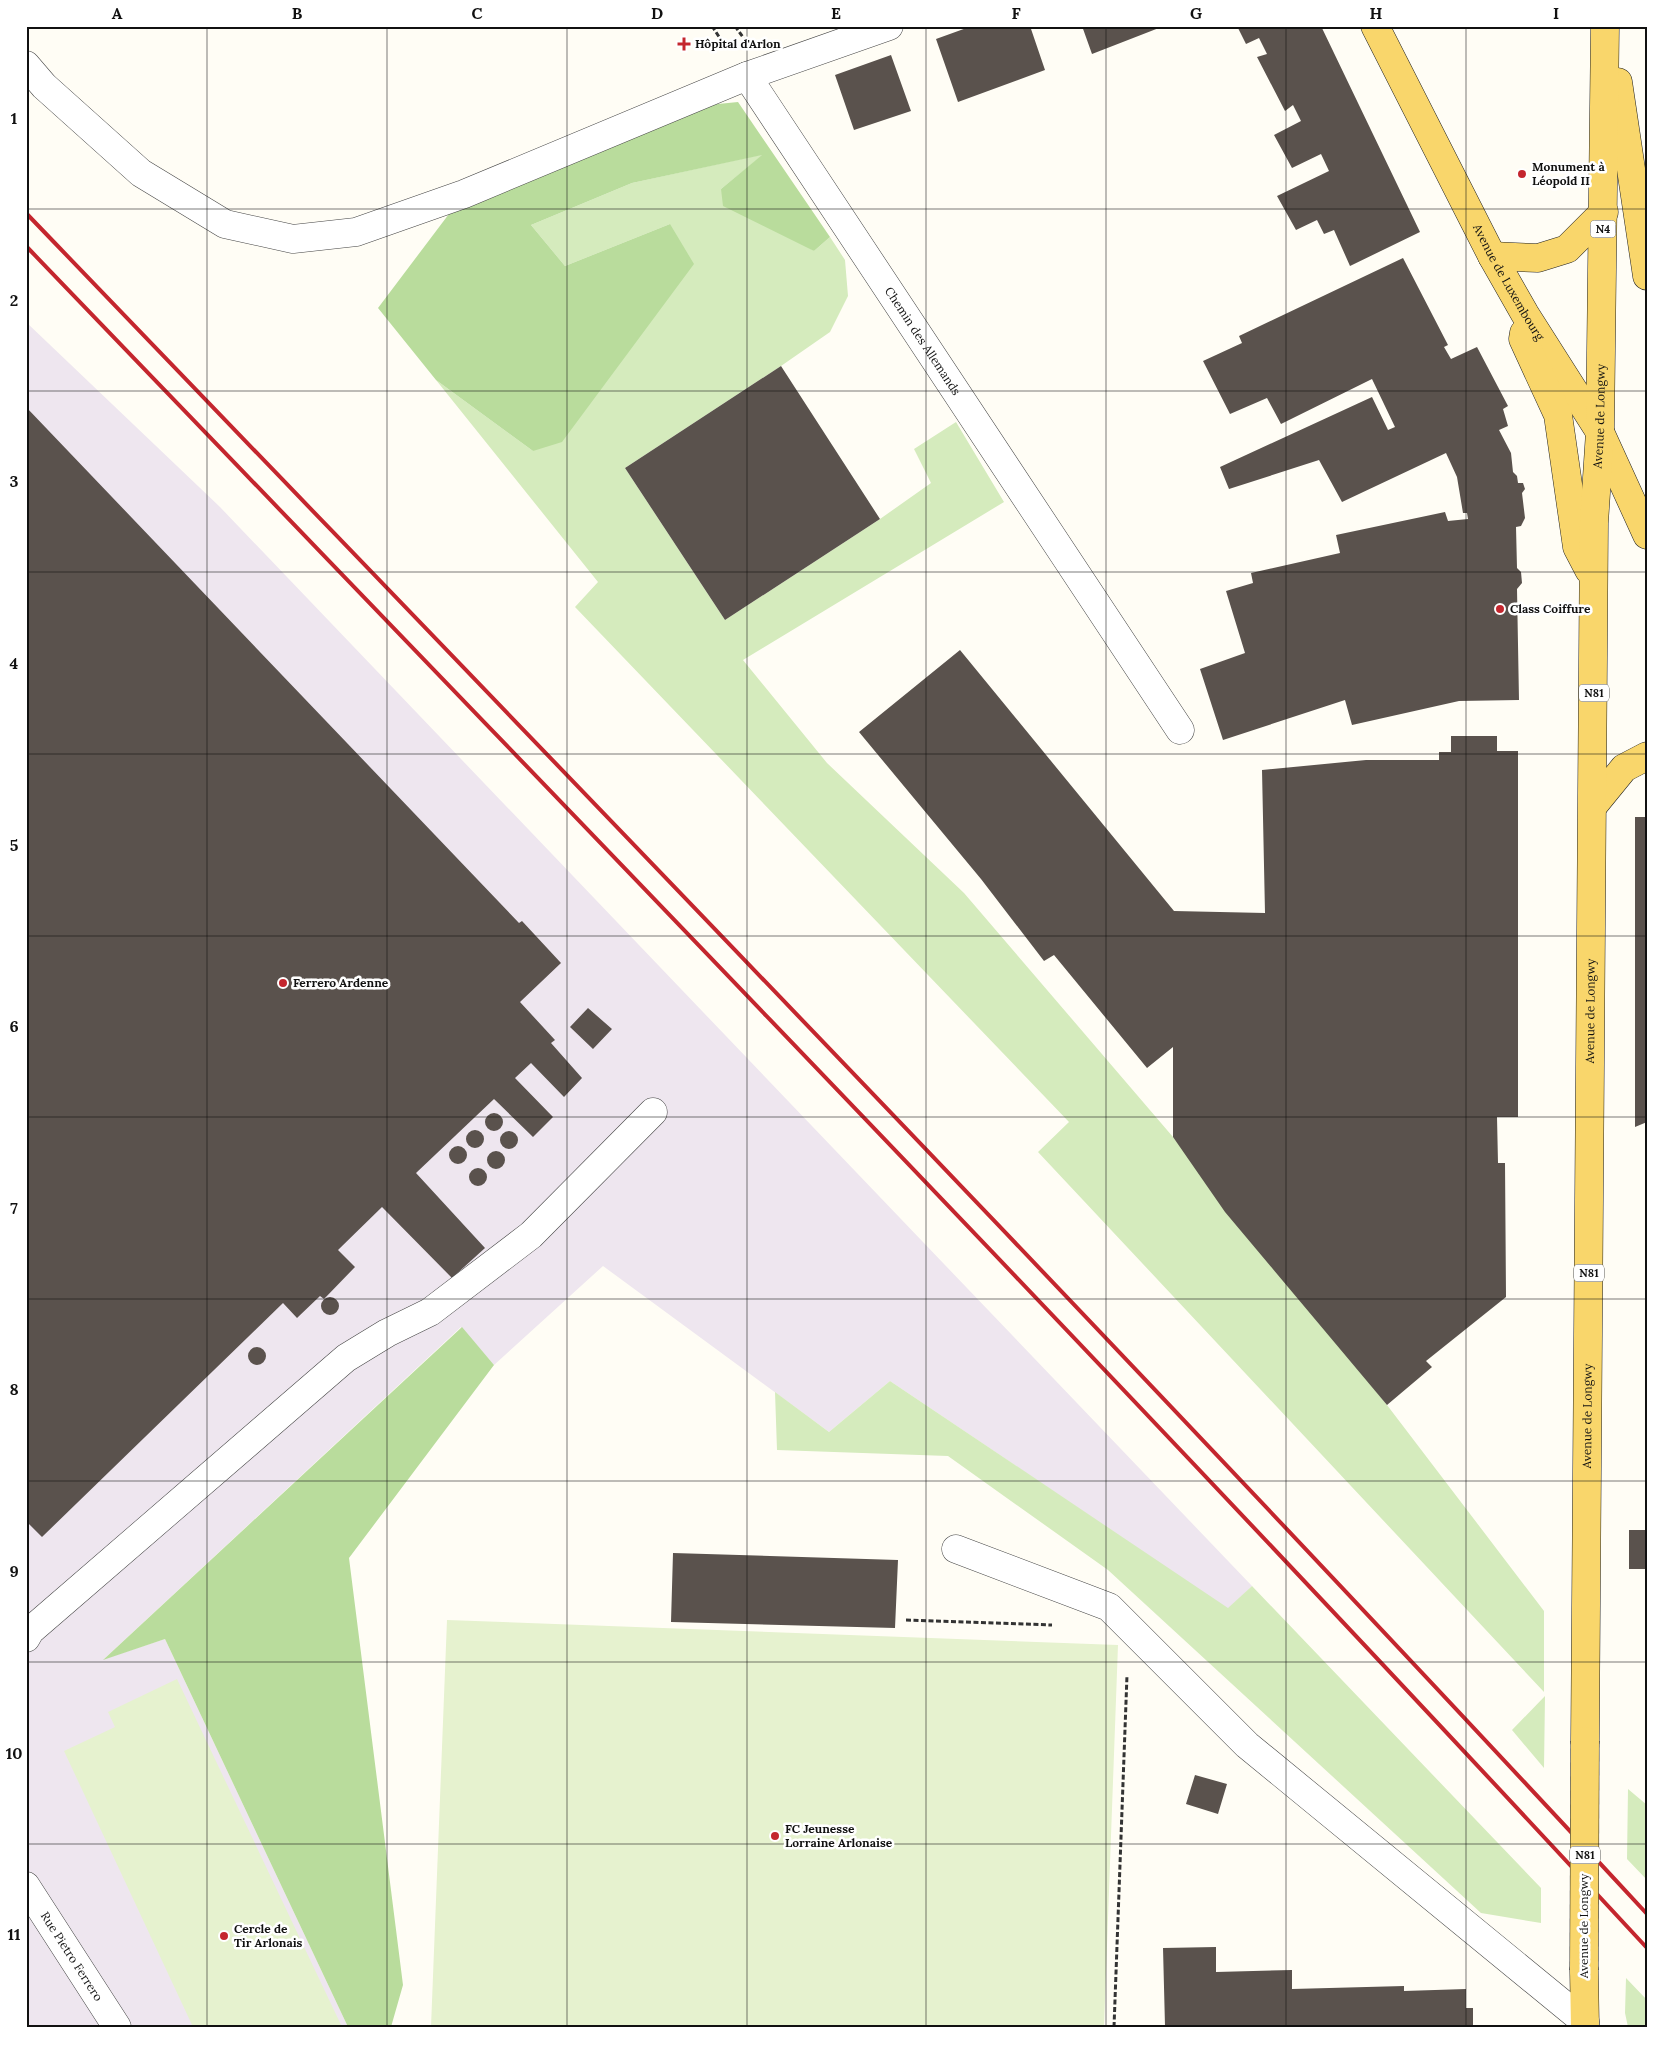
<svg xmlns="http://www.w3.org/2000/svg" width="1673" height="2053" font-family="Lora,serif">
  <rect width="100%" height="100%" fill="#fffdf5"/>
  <path fill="#eee6ef" d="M26,322L220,507L1252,1586L1228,1609L890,1381L829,1432L603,1266L494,1365L461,1327L104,1659L165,1639L348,2027H26Z"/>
  <path fill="#d5ebbd" d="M764,154L721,189L814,251L830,237L845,260L848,296L830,332L781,366L625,468L725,620L880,519L931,483L914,449L956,422L1004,502L743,660L827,763L964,893L1173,1137L1387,1405L1544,1611V1692L1038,1152L1069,1122L575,607L598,582L436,380L533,451L670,224L565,266L531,225L632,183Z
    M890,1381L1228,1608L1252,1586L1541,1888V1923L1481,1913L1108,1570L948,1456L777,1450L775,1392L829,1432Z
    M1545,1696L1544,1768L1512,1730Z
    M1628,1789L1647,1805V1880L1627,1859Z
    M1626,1978L1647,2000V2027H1628L1625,2013Z"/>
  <path fill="#b9dc9c" d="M738,102L830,237L814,251L723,206L721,189L762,155L632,183L531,225L565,266L670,224L694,264L562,442L533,451L436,380L378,308L464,194L698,106Z
    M462,1327L494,1365L349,1558L403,1985L391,2027H348L165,1639L103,1660Z"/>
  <path fill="#e6f2cf" d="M447,1620L1118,1645L1104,2027H431Z
    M177,1679L342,2027H193L64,1751L115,1727L108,1712Z"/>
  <path fill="#5a524d" d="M972,26H1030L1045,70L958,102L936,39Z
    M1082,26H1164L1092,54Z
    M1237,26H1321L1420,232L1350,266L1334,230L1324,234L1317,220L1296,230L1277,196L1329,171L1321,154L1292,168L1274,135L1301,121L1293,105L1285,111L1257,57L1267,54L1259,38L1246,44Z
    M891,55L911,111L854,130L835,75Z
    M1403,258L1448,345L1444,347L1451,359L1477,347L1508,406L1503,409L1508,426L1499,430L1511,453L1513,472L1517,476L1518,483H1523L1525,489L1522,493L1525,518L1521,526L1516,527L1517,568L1521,572L1522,583L1517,589L1519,700L1459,701L1352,725L1345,700L1223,740L1200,669L1245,653L1226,591L1253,583L1251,573L1340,553L1336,535L1445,512L1448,521L1468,519L1467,513H1463L1457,477L1446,453L1342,502L1319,460L1229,489L1220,467L1372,397L1388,430L1395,427L1372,379L1281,424L1267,398L1230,414L1203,361L1242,343L1239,336Z
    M781,366L880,519L725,620L625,468Z
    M26,407L519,923L522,921L561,963L520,1002L555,1040L551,1043L582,1078L564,1097L531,1063L515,1078L553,1117L533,1137L494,1099L416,1173L485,1248L452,1278L382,1207L338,1250L355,1267L324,1299L320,1296L297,1318L283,1303L42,1537L26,1521Z
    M960,650L1174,911L1265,913L1262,770L1366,760H1439V752H1451V736H1497V751H1518V1117H1497L1498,1163H1505L1506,1297L1426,1361L1432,1367L1387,1405L1225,1212L1173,1137V1047L1147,1068L1054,955L1044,961L981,879L859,732Z
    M1635,817H1647V1122L1635,1127Z
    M588,1008L612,1029L593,1049L570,1027Z
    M485 1122a9 9 0 1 1 18 0a9 9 0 1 1-18 0Z
    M466 1139a9 9 0 1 1 18 0a9 9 0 1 1-18 0Z
    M500 1140a9 9 0 1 1 18 0a9 9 0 1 1-18 0Z
    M449 1155a9 9 0 1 1 18 0a9 9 0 1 1-18 0Z
    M487 1160a9 9 0 1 1 18 0a9 9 0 1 1-18 0Z
    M469 1177a9 9 0 1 1 18 0a9 9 0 1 1-18 0Z
    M321 1306a9 9 0 1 1 18 0a9 9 0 1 1-18 0Z
    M248 1356a9 9 0 1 1 18 0a9 9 0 1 1-18 0Z
    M1629,1530H1647V1569H1629Z
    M673,1553L898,1560L895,1628L671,1622Z
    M1195,1775L1227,1784L1218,1814L1186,1804Z
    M1216,1947V1972L1292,1970V1989L1404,1986V1991L1466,1989V2008H1473V2027L1165,2026L1163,1948Z"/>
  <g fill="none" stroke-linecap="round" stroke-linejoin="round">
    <g stroke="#444" stroke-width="29">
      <g id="minor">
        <path d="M26,65L44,86L141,173L225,224L293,239L356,232L464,194L747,76L889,26"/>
        <path id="s1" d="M747,76L1180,730"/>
        <path d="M956,1549L1109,1607L1247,1745L1585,2022"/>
        <path d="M26,1638L30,1631L346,1358L387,1333L430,1312L531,1235L653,1112"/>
        <path id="s2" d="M26,1886L117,2027"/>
      </g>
    </g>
    <g stroke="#222" stroke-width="29">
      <g id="major">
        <path id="s3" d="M1375,26L1492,256L1525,314L1600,432L1647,535"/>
        <path d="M1618,82L1647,276"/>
        <path d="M1492,256L1538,258L1567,249L1604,212"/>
        <path d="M1524,333L1523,339L1558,415L1577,547L1589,570"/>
        <path d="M1593,806L1624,768L1647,756"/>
        <path id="s4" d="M1585,1741L1594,523L1600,432L1605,26"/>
        <path d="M1584,1970L1585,2027"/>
      </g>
    </g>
    <path stroke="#333" stroke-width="3" stroke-dasharray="5 2.5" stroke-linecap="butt" d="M712,26L725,46
      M735,26L745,40
      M906,1620L1052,1625
      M1114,2027L1127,1675"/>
    <use href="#minor" stroke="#fff" stroke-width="28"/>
    <use href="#major" stroke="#f9d66b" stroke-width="28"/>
    <path stroke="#c4262e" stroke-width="4" d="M26,213C569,778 1115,1340 1647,1914
      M26,246C569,811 1115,1373 1647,1948"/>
    <g stroke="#222" stroke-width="29" stroke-linecap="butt">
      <path id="major-bridge" d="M1584,1970L1585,1741"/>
    </g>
    <use href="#major-bridge" stroke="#f9d66b" stroke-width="28"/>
  </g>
  <path fill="none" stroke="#111" stroke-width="1" stroke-opacity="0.55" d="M207,26V2027M387,26V2027M567,26V2027M747,26V2027M926,26V2027M1106,26V2027M1286,26V2027M1466,26V2027M26,209H1647M26,391H1647M26,572H1647M26,754H1647M26,936H1647M26,1117H1647M26,1299H1647M26,1481H1647M26,1662H1647M26,1844H1647"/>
  <g fill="#c4262e" stroke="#fff" stroke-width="2">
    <path d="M681.5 36.5h5v5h5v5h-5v5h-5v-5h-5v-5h5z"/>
    <circle cx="1522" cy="174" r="5"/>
    <circle cx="1500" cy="609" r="5"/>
    <circle cx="283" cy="983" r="5"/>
    <circle cx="775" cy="1836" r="5"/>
    <circle cx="224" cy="1936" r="5"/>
  </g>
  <g text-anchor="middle" stroke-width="5" stroke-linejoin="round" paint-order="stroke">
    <g fill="#fff" stroke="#585858" stroke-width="1">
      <rect x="1590.5" y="220.5" width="25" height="17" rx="4"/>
      <rect x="1579" y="684.5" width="30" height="17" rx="4"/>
      <rect x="1574" y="1264.5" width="30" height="17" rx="4"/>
      <rect x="1570" y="1846.5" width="30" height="17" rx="4"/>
    </g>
    <g font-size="11" font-weight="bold" fill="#111">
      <text x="1603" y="233">N4</text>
      <text x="1594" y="697">N81</text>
      <text x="1589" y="1277">N81</text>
      <text x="1585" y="1859">N81</text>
    </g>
    <g font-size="12" font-weight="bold" fill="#111" stroke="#fff" text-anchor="start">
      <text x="695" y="48">Hôpital d'Arlon</text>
      <text x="1532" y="171">Monument à<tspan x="1532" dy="14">Léopold II</tspan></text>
      <text x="1510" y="613">Class Coiffure</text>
      <text x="293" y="987">Ferrero Ardenne</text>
      <text x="785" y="1833">FC Jeunesse<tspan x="785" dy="14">Lorraine Arlonaise</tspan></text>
      <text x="234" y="1933">Cercle de<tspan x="234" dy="14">Tir Arlonais</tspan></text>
    </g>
    <g font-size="12" fill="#111" stroke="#fff">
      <text dy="4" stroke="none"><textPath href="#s3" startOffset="289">Avenue de Luxembourg</textPath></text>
      <text dy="4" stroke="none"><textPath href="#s1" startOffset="318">Chemin des Allemands</textPath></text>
      <text dy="4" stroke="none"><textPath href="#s4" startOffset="1325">Avenue de Longwy</textPath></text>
      <text dy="4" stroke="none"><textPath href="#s4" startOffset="730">Avenue de Longwy</textPath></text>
      <text dy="4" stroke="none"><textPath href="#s4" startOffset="325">Avenue de Longwy</textPath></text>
      <text transform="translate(1584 1926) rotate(-90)" y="4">Avenue de Longwy</text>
      <text dy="4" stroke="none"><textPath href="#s2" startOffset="84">Rue Pietro Ferrero</textPath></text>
    </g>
  </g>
  <rect width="1673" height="2053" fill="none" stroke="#ffffff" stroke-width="55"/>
  <rect x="28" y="28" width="1618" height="1998" fill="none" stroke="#111" stroke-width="2"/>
  <g font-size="16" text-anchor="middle" font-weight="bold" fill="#111">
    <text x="117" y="19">A</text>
    <text x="297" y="19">B</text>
    <text x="477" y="19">C</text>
    <text x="657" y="19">D</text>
    <text x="836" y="19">E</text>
    <text x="1016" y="19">F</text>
    <text x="1196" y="19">G</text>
    <text x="1376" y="19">H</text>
    <text x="1556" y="19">I</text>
    <text x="14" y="124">1</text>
    <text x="14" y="306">2</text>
    <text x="14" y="487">3</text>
    <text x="14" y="669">4</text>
    <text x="14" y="851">5</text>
    <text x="14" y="1032">6</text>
    <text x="14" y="1214">7</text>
    <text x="14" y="1395">8</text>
    <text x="14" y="1577">9</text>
    <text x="14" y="1759">10</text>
    <text x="14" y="1940">11</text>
  </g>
</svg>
